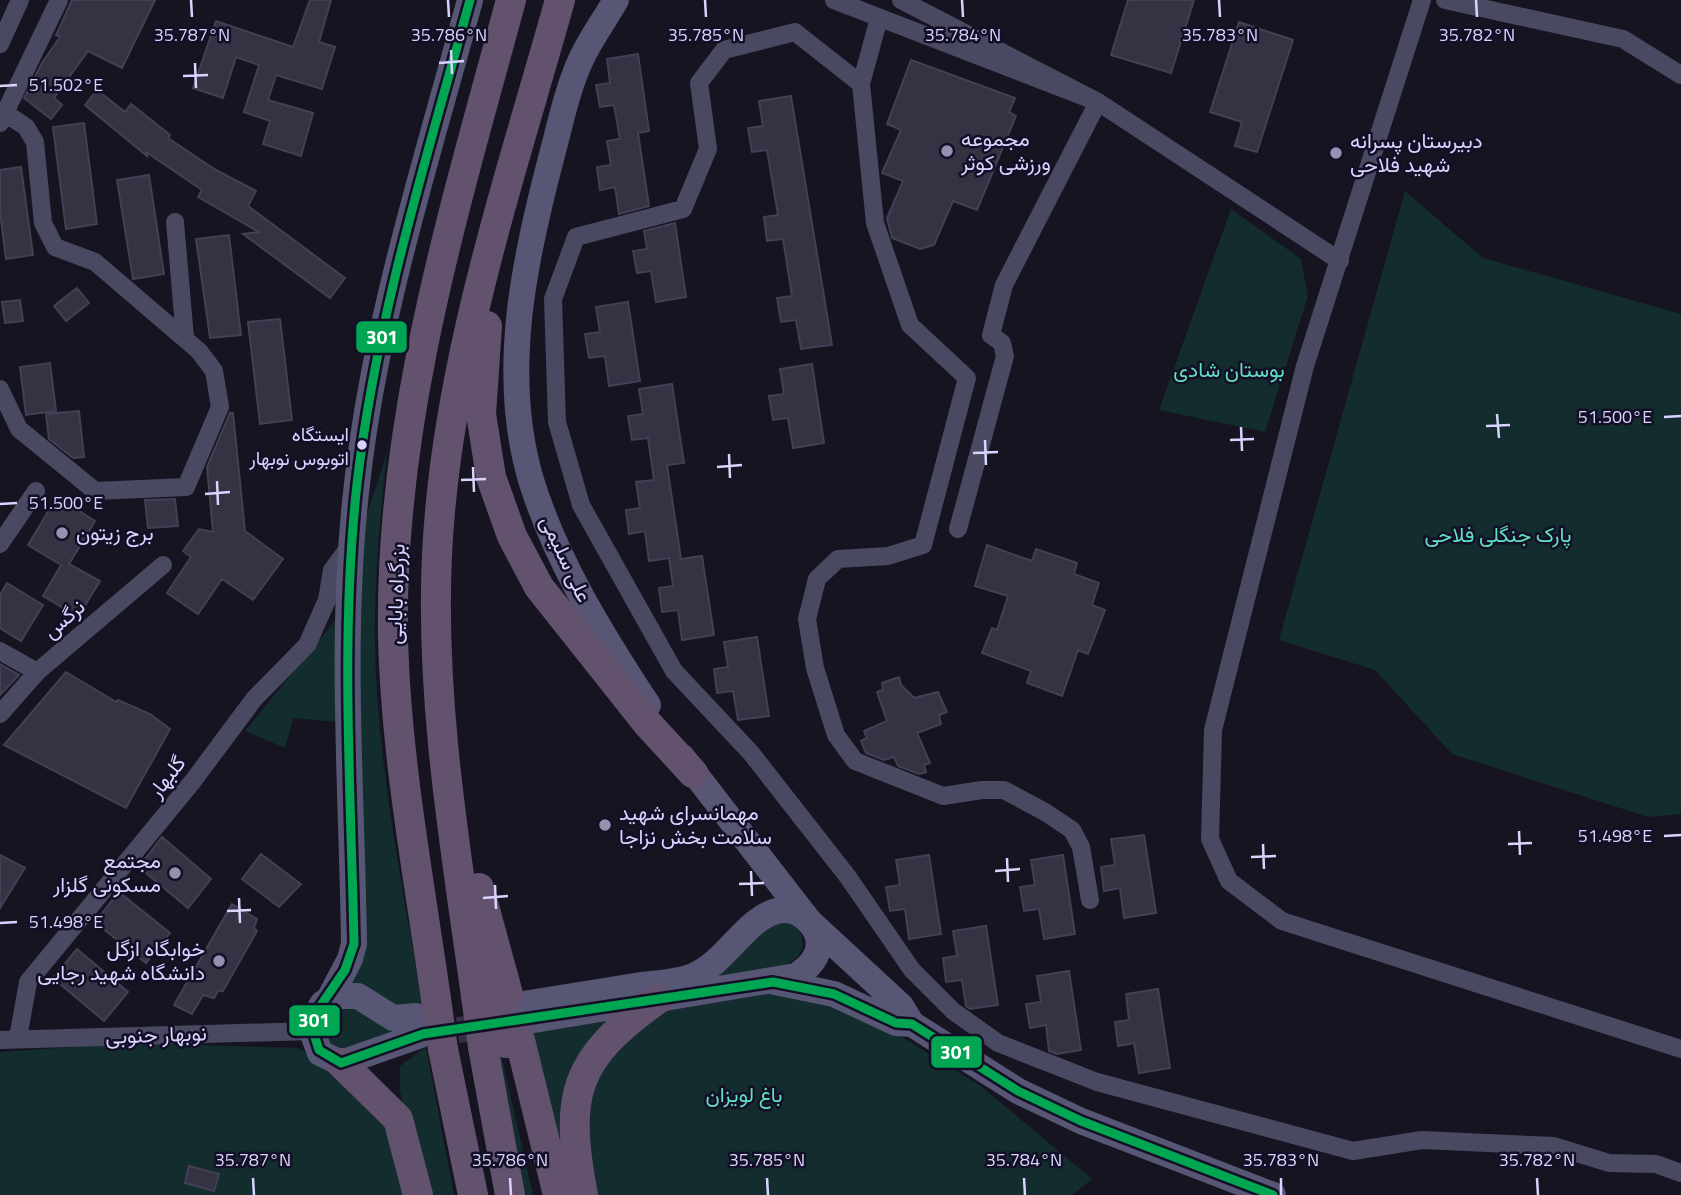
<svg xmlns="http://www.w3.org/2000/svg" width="1681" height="1195" font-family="'Titillium Web',Vazirmatn,sans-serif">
  <rect width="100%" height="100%" fill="#161421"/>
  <path fill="#132c2d" d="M1405,191L1483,258L1681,314V814L1648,817L1452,754L1375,670L1279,640Z
    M1231,209L1301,259L1308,296L1265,432L1159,410Z
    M387,453C380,517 374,580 375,644C377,767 404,890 423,1011L410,1013L349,982L362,529Z
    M337,618L338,722L293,718L285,748L245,731Z
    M460,812L501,1054L533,1195H524L495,1055Z
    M780,919L797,925C809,946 801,959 780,968L695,983Z
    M771,993L841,1005L883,1025L982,1087L1092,1179L1072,1195H595L591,1176L588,1108L602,1067L649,1014Z
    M342,1002L395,1029L393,1035L334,1052L321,1021Z
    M625,1015L600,1037L577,1195L522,1031Z
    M129,1043L298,1048L339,1072L382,1111L408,1195H0V1052Z
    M426,1047L454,1195H427L400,1092V1066Z"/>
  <path fill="#343243" stroke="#433f54" stroke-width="2" d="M72,0H155L122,68L88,51L54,98L62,105L51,119L24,98L42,63L60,37L56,35Z
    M310,0H331L319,42L335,47L322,89L276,75L268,100L313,113L301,156L263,144L270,121L244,112L259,65L236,57L223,98L193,88L216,21L293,47Z
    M1128,0H1194L1171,73L1111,55Z
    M1239,22L1293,40L1257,152L1235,146L1242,122L1210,112Z
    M638,54L649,131L638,133L649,206L619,214L615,187L600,190L597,167L611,165L607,141L620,139L614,105L600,107L596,85L610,83L607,59Z
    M911,60L1015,98L1009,112L1016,116L977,210L953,201L934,245L920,249L892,238L887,218L903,181L882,173L901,130L887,124Z
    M97,90L125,112L131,104L170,135L168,138L214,169L256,191L248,206L345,278L330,298L243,234L259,232L198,197L202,190L146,152L147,156L85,105Z
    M791,96L832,345L801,349L796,320L781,322L777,298L792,296L783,239L767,241L764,217L778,215L767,150L752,152L748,128L763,126L759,101Z
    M84,123L97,224L66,229L53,127Z
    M21,167L33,255L6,259L0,212V170Z
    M149,175L164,274L133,279L117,180Z
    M675,223L686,297L656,302L651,271L637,273L633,251L647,249L644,231Z
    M229,235L241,335L210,338L196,239Z
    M77,288L89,303L66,321L54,306Z
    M20,300L23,321L5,323L2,302Z
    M628,302L640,381L609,386L605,356L589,358L585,334L600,332L596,307Z
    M280,319L292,420L260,424L248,322Z
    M50,363L56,411L26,415L20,367Z
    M812,364L824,443L793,448L788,418L773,420L769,396L784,394L780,369Z
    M672,384L684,463L667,465L681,559L702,556L714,635L682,640L678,610L662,612L659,588L673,586L669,558L649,561L645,531L629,534L626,510L640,508L636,482L654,480L648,438L632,440L628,416L643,414L639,389Z
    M79,411L84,457L73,458L49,439L46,414Z
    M230,413H233L245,531L283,559L253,600L222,579L198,614L167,593L191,557L183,551L199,529L213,532L207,467Z
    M57,497L95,521L69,564L100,581L78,617L43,596L61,565L28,545Z
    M175,499L178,526L148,528L145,500Z
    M987,545L1032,561L1036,549L1077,563L1074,574L1099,583L1092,605L1105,610L1088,654L1078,650L1062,696L1027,683L1031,671L982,653L992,628L997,630L1008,596L975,586Z
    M7,583L43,605L21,641L0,628V595Z
    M757,637L769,716L738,720L733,691L717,693L714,669L728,667L724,642Z
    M0,664L19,675L0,695Z
    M66,672L116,702L118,700L150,714L170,729L126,808L4,745Z
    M899,677L901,685L914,698L938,692L947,712L939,715L941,724L917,733L930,763L924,765L926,772L919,774L898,766L894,757L884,760L866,753L861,741L867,738L864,731L887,721L877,692L883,690L882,683Z
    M1144,835L1156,913L1124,918L1120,888L1104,891L1101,867L1115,865L1111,839Z
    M162,837L211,879L188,908L139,867Z
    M261,854L301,884L279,907L242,879Z
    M0,855L25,868L0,908Z
    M929,855L941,934L909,939L905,909L890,911L886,887L900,885L896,860Z
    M1063,855L1075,934L1044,939L1039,909L1024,911L1020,887L1035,885L1031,860Z
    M119,892L170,933L146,963L95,922Z
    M232,904L257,919L254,928L257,931L223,991H218L214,998L203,995L192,1014L174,1005Z
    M986,926L998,1005L970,1009L966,1006L962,980L946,982L943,958L957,956L953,931Z
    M77,949L128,992L104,1021L53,978Z
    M1069,971L1081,1050L1057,1054L1049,1051L1046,1025L1030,1028L1026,1004L1041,1002L1037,976Z
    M1158,989L1170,1068L1139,1073L1134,1043L1118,1046L1115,1022L1129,1020L1126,994Z
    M189,1166L219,1174L214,1191L185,1183Z"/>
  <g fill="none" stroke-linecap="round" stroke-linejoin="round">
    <path stroke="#333142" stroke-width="26" stroke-dasharray="26 13" stroke-linecap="butt" d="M419,1035L499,1025"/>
    <path stroke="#4a4962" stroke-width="18" d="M834,0L1098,102L901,0
      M1422,0L1305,366L1213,730L1210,839L1229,881L1282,921L1681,1049
      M1445,0L1623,39L1681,75
      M0,44L20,0
      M861,84L879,18
      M0,123L59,0
      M175,222L185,338
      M0,389L19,429L95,491L186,487L220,407L214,371L199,351L95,262L55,247L43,223L35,142L26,127L5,113
      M958,529L1005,356L1002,343L991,335L1004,285L1098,102L1340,261
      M0,544L36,491
      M0,651L37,672
      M0,714L37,672L163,565
      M1090,900L1081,847L1072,830L1045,812L1004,790H982L943,796L855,761L836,735L815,668L807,619L817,579L838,559L888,556L923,545L967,378L910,325L875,223L861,84L795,32L724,50L699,83L708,149L683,209L576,237L553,299L557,422L581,505L674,671L751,753L848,877L912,970L953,1011L998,1043L1097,1082L1353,1151L1422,1140L1554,1146L1609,1163L1656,1164L1681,1173
      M18,1038L28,982L193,781L254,699L307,645L327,600L332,570L352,543
      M0,1040L312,1031"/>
    <path stroke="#575674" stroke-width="26" d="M616,0C602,24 584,48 575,74C565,99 560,125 553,151C525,256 499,372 531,480C556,561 602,635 648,705
      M682,757L809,921L901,1006L912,1024L1018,1091L1081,1121L1273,1195
      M775,982L834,994L896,1023L912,1024
      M329,999L350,959L354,944C352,791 339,636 357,484C375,320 427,159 470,0
      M523,1004C560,998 597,992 635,986C653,983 675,983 693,976C726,963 746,918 777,911C800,905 825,930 817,953C813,964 804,970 796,976L528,1021
      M416,1016L393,1018L358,996H335L323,1003L314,1018L312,1031L320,1053L341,1063L418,1036"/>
    <path stroke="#62526e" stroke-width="30" d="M487,326L481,414L491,477L512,536L539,587L647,723L693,773
      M479,888L508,994
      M476,996C456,851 430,703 437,555C446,365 509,182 560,0
      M436,999C419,879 396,758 393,637C389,420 455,207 511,0
      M520,1040L558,1195
      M483,1047L510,1195
      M443,1049L473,1195
      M341,1063L398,1119L418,1195
      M583,1195C564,1095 573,1059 658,999"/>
    <path stroke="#62526e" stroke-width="30" d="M497,995L506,1043
      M476,996L483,1047
      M436,999L443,1049"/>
    <g stroke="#130f26" stroke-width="14">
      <path id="bus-1" d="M470,0C426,160 376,319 357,484C340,637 351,791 354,944L345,970L317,1011L312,1028L319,1050L341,1063L423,1034L773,982L834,994L896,1023L912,1024L1018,1091L1081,1121L1273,1195"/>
    </g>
    <use href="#bus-1" stroke="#00a651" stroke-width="9"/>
  </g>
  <path fill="none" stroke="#d9d4ff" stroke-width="2.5" d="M191,0L192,17M448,0L449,17M705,0L706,17M962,0L963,17M1219,0L1220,17M1476,0L1477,17M451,50L452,74M195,63L196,88M439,63L464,61M183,76L208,75M0,86L17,85M1497,414L1499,438M1664,417L1681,416M1486,426L1510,425M1241,427L1242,451M985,440L986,465M1230,440L1254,439M973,453L998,452M729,454L730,478M473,467L474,492M717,467L742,465M461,480L486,479M217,481L218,505M205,494L230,492M0,504L17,503M1519,831L1520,855M1664,836L1681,835M1263,844L1264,869M1508,844L1532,843M1251,857L1276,856M1007,858L1008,882M751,871L752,896M995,871L1020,869M739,884L764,883M495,885L496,909M239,898L240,923M483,898L508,896M227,911L251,910M0,923L17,922M253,1178L254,1195M510,1178L511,1195M767,1178L768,1195M1024,1178L1025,1195M1281,1178V1195M1537,1178L1538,1195"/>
  <g fill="#9591b1" stroke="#130f26" stroke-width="2.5">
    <circle cx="947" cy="151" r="7"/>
    <circle cx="1336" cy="153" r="7"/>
    <circle cx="62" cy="533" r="7"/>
    <circle cx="605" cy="825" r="7"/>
    <circle cx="175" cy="873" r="7"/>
    <circle cx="219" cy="961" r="7"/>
  </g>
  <circle fill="#d9d4ff" stroke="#130f26" stroke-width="2.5" cx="362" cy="445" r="6"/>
  <g text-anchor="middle" stroke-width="5" stroke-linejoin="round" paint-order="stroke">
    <g font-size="19" fill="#d9d4ff" stroke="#130f26" text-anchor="end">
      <text x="349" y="441">ایستگاه<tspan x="349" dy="24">اتوبوس نوبهار</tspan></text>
    </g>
    <g font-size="21" fill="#d9d4ff" stroke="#130f26" text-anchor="start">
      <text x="961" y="146">مجموعه<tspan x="961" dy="24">ورزشی کوثر</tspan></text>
      <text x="1350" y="148">دبیرستان پسرانه<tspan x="1350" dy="24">شهید فلاحی</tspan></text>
      <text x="76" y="540">برج زیتون</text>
      <text x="619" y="820">مهمانسرای شهید<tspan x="619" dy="24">سلامت بخش نزاجا</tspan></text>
      <text x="161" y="868" text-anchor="end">مجتمع<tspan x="161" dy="24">مسکونی گلزار</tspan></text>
      <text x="205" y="956" text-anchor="end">خوابگاه ازگل<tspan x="205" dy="24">دانشگاه شهید رجایی</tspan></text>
    </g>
    <g font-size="21" fill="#5fe0c0" stroke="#130f26">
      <text x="1229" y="377">بوستان شادی</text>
      <text x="1498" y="542">پارک جنگلی فلاحی</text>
      <text x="744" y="1102">باغ لویزان</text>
    </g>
    <g font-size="21" fill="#d9d4ff" stroke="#130f26">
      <text transform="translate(566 559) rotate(65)" y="7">علی سلیمی</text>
      <text transform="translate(396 594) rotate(-88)" y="7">بزرگراه بابایی</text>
      <text transform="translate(64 619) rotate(-41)" y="7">نرگس</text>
      <text transform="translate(167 777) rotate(-52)" y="7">گلبهار</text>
      <text transform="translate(156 1035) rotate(-2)" y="7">نوبهار جنوبی</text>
    </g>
  </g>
  <g font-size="18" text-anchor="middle" fill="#d9d4ff" stroke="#130f26" stroke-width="5" stroke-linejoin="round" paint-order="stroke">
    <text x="192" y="41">35.787°N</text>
    <text x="449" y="41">35.786°N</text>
    <text x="706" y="41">35.785°N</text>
    <text x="963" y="41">35.784°N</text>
    <text x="1220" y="41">35.783°N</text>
    <text x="1477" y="41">35.782°N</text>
    <text x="66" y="91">51.502°E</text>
    <text x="1615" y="423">51.500°E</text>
    <text x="66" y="509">51.500°E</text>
    <text x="1615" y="842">51.498°E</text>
    <text x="66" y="928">51.498°E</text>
    <text x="253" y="1166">35.787°N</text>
    <text x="510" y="1166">35.786°N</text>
    <text x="767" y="1166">35.785°N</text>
    <text x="1024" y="1166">35.784°N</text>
    <text x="1281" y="1166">35.783°N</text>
    <text x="1537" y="1166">35.782°N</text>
  </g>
  <g stroke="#130f26" stroke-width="2.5">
    <rect x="355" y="320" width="53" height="34" rx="7" fill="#00a651"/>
    <rect x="288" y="1004" width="53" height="33" rx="7" fill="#00a651"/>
    <rect x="930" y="1035" width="53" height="34" rx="7" fill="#00a651"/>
  </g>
  <g font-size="19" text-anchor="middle" font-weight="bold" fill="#fff">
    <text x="382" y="344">301</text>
    <text x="314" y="1027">301</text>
    <text x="956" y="1059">301</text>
  </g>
</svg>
